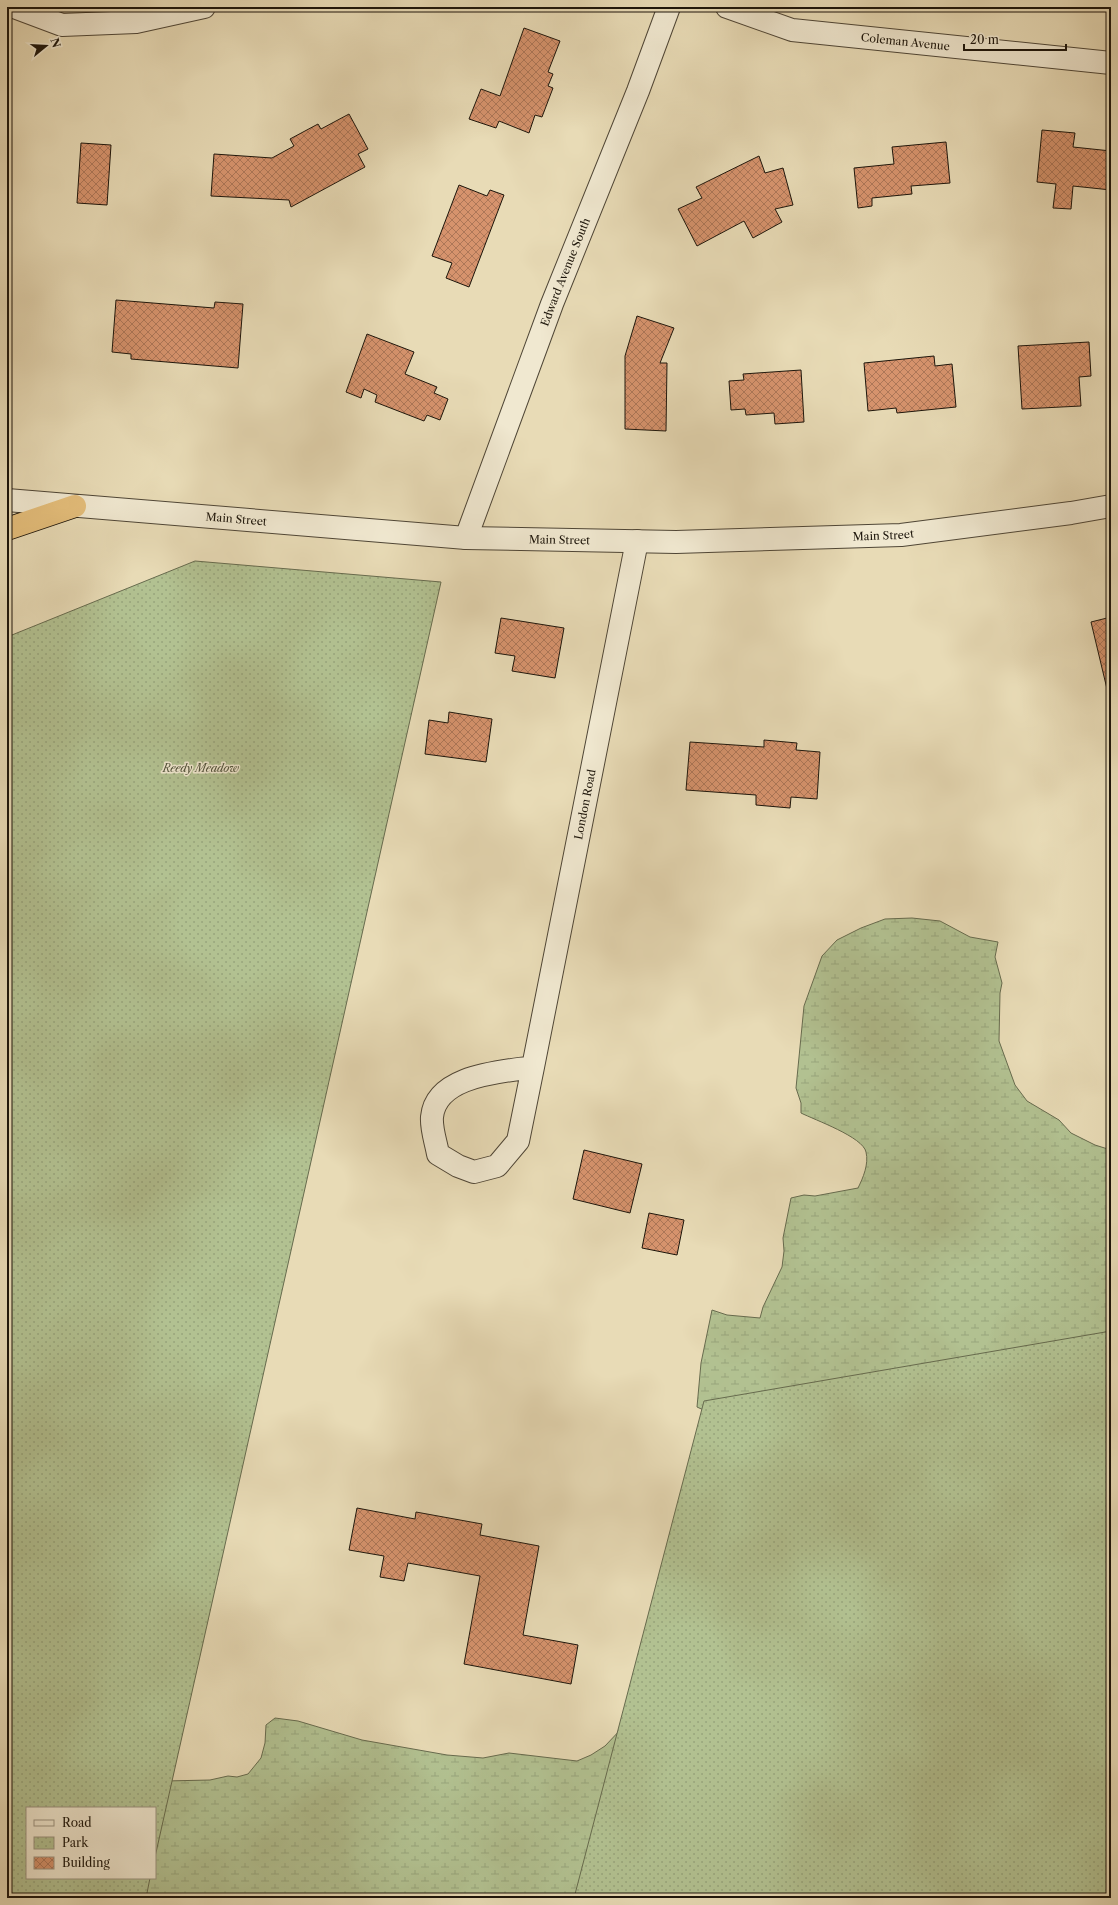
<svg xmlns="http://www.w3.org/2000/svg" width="1118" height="1905" font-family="'Libre Caslon Text',serif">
  <defs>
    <pattern id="wetland-marsh" width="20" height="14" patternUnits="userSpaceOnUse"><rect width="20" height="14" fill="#b2c191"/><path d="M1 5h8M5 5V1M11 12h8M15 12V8" fill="none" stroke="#98a57c"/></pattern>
    <pattern id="park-dots" width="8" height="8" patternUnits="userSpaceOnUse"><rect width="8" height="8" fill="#b2c191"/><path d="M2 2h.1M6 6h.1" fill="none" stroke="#98a57c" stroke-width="1.8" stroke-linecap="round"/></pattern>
    <pattern id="building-cross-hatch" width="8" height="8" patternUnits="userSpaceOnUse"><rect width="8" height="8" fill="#d6936d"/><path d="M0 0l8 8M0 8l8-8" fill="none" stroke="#ad7758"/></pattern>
  </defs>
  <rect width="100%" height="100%" fill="#e8dbb6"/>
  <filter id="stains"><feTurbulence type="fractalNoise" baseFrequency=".005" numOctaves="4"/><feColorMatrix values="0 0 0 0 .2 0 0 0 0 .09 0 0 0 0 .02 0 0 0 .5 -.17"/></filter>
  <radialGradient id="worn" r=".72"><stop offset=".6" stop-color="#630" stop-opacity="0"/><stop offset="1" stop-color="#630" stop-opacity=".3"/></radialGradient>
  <path fill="url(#wetland-marsh)" stroke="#676b4e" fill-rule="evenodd" d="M912,918L940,921L970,937L998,942L995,957L1002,983L1000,993L999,1041L1015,1085L1027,1101L1059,1120L1071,1133L1095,1145L1111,1150V1885L1070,1898H7V1368L165,1781L210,1780L228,1776L237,1777L248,1774L261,1758L265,1743L266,1725L275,1718L298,1721L362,1740L447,1755L483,1758L509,1753L577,1761L591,1755L605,1746L623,1727L721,1418L697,1407L701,1363L712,1310L727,1315L760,1318L763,1307L782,1267L784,1251L783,1238L791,1198L804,1195L815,1196L858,1188C863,1178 869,1164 866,1152C863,1137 815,1120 801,1113V1103L796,1088L804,1006L822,956L837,940L861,928L885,919ZM27,1808H155V1878H27Z"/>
  <path fill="url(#park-dots)" stroke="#676b4e" d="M195,561L441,582L155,1857V1808H27V1878H150L146,1898H7V637Z
    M1111,1331V1898H574L704,1401Z"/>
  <path fill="url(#building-cross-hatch)" stroke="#1c150b" d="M524,28L560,41L548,72L553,74L548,86L553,88L542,117L535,115L529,133L499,121L496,128L469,119L481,89L500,96Z
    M349,114L368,149L358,154L365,167L291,207L289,200L211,196L214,154L272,158L294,146L290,139L318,124L321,129Z
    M1042,130L1075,133L1073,147L1111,151V190L1073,186L1071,209L1053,208L1056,184L1037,182Z
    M946,142L950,183L911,186L912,194L872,198V206L858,208L854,168L894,164L892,147Z
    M81,143L111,145L107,205L77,203Z
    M759,156L765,173L783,168L793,205L775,209L782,222L753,238L744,221L697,246L678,209L702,198L696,187Z
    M459,185L487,196L490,190L504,195L469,287L446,278L452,263L432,256Z
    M116,300L214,308L215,302L243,304L238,368L131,359V354L112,352Z
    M637,316L674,328L660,363H667L666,431L625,429V356Z
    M367,334L414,352L405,374L437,387L434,393L448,399L440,420L427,415L424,421L375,402L377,395L364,389L361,398L346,392Z
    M1089,342L1091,376L1079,377L1081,406L1022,409L1018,346Z
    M934,356L935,366L952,364L956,407L897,413L896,408L868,411L864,363Z
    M801,370L804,422L775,424L774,413L746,415L745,409L731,410L729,381L744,380L743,374Z
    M1111,617V688L1107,689L1091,622Z
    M501,618L564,628L555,678L512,671L515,656L495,653Z
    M449,712L492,719L486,762L425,754L429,720L448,723Z
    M764,740L797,743L796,750L820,752L817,799L791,797L790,808L756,805V795L686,790L690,742L764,747Z
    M584,1150L642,1164L630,1213L573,1199Z
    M649,1213L684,1220L677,1255L642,1248Z
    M357,1508L415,1519L416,1512L482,1524L480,1535L539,1546L523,1635L578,1645L571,1684L464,1664L480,1576L408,1563L404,1581L380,1577L384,1556L349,1550Z"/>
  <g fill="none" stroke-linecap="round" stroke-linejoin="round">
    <g stroke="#4f4636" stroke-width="24">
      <g id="minor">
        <path d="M14,7L62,25L136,22L204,7"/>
        <path id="s1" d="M727,7L792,30L1111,63"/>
        <path id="s2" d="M7,500L466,538L676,542L901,535L1071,513L1111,506"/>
        <path id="s3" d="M466,538L552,304L638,91L669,7"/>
        <path id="s4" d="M533,1067C501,1072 436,1075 432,1117C431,1129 436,1142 438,1154L458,1166L474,1172L497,1166L518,1141L533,1067L637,541"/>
      </g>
    </g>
    <g stroke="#1c150b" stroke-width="24">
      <path id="highway" d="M7,529L75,506"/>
    </g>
    <use href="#minor" stroke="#f0e8d0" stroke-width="22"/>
    <use href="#highway" stroke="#e4be7b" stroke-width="22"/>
  </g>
  <g text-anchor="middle" stroke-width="3" stroke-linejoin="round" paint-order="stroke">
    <g font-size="11" fill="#1c150b" stroke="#f0e8d0">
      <text dy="4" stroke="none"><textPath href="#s1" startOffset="183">Coleman Avenue</textPath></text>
      <text dy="4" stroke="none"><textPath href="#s3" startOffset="284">Edward Avenue South</textPath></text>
      <text dy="4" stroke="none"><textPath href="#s2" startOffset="230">Main Street</textPath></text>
      <text dy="4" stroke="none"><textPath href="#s2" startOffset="878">Main Street</textPath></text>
      <text dy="4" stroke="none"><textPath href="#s2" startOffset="554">Main Street</textPath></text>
      <text dy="4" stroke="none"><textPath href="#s4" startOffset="599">London Road</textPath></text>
    </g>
    <g font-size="11" font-style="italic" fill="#50513a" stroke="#f0e8d0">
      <text x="201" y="772">Reedy Meadow</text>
    </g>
  </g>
  <rect width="1118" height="1905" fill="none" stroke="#e8dbb6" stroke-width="24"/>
  <rect x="8" y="8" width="1102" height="1889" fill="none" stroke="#1c150b" stroke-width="2"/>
  <rect x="12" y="12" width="1094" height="1881" fill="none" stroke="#1c150b"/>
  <rect x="26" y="1807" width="130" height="72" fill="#f0e8d0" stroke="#9b9481"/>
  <rect x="34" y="1820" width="20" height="6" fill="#f0e8d0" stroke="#9b9481"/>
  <text x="62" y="1827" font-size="12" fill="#1c150b">Road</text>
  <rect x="34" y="1837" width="20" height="12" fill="url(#park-dots)" stroke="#9b9481"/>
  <text x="62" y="1847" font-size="12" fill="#1c150b">Park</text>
  <rect x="34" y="1857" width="20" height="12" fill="url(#building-cross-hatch)" stroke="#9b9481"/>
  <text x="62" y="1867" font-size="12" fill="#1c150b">Building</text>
  <g transform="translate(46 46) rotate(72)" stroke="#f0e8d0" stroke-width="3" paint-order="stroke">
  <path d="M0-3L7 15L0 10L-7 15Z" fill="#1c150b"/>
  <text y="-6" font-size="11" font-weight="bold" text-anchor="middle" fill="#1c150b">N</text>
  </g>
  <path d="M964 44v6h102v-6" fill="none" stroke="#1c150b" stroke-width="2"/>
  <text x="970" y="44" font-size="12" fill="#1c150b" stroke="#f0e8d0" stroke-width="3" paint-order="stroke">20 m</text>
  <rect width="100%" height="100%" filter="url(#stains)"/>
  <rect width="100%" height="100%" fill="url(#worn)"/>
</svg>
